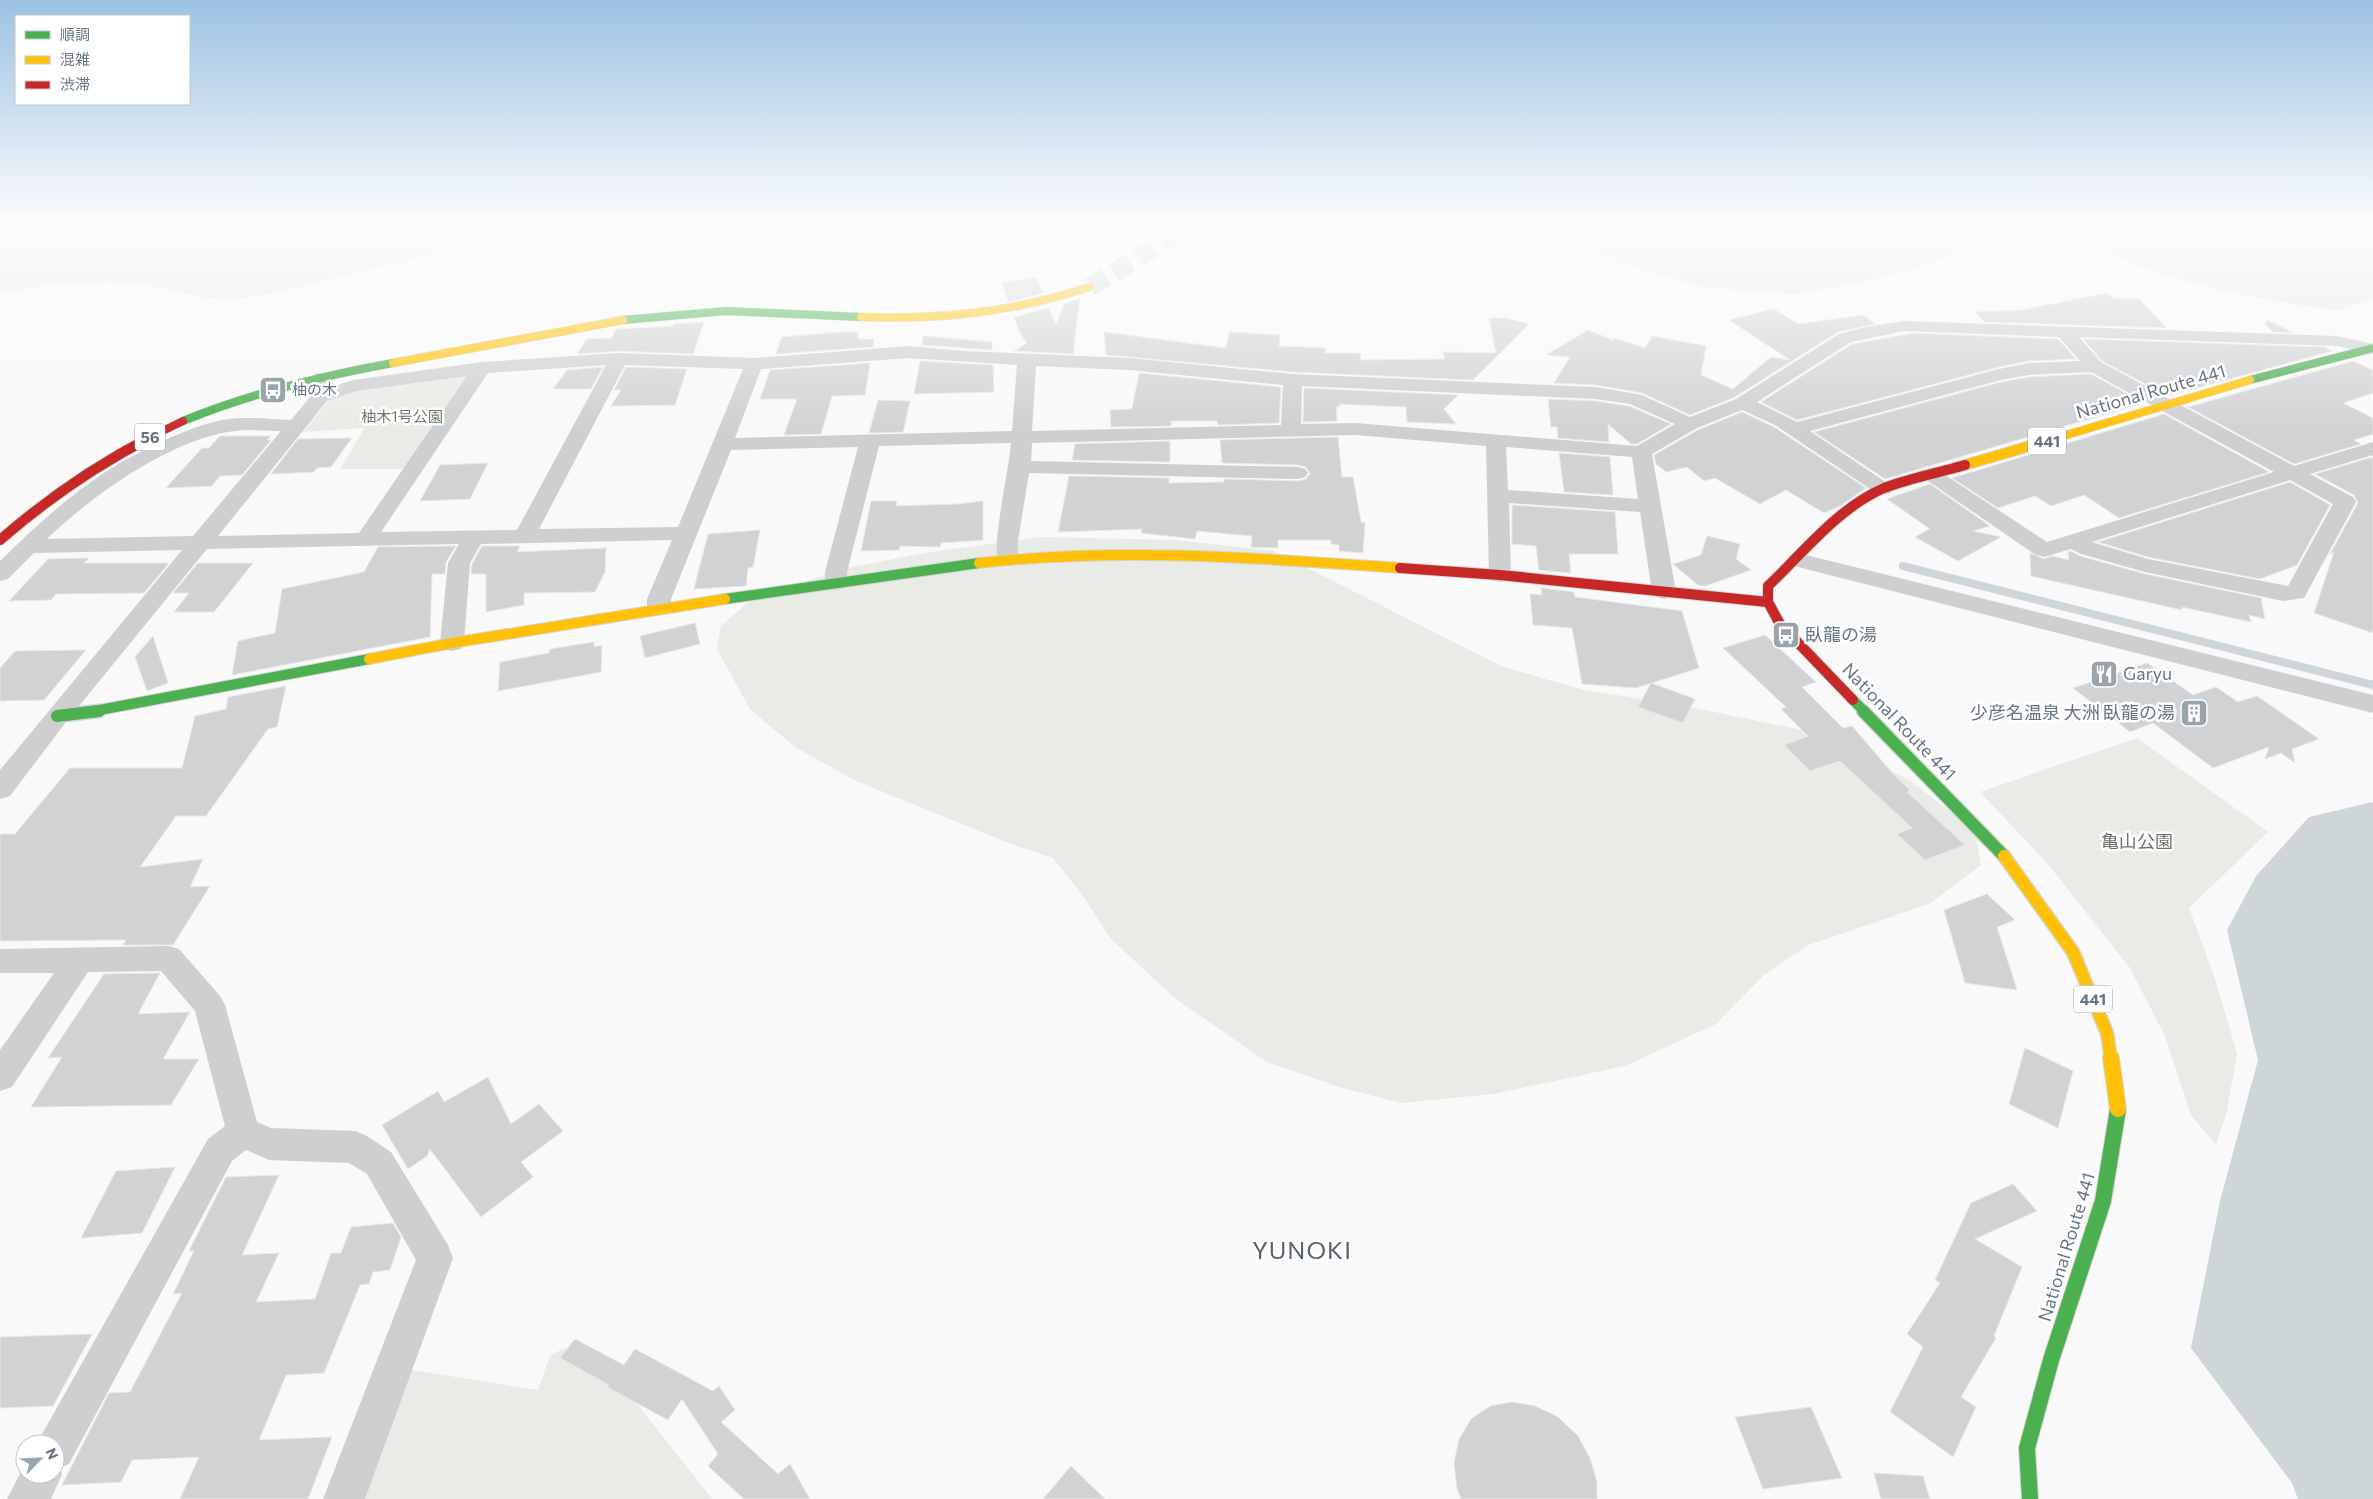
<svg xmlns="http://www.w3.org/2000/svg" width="2373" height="1499" font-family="Commissioner,'Noto Sans JP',sans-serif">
  <rect width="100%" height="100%" fill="#f9f9f9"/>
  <path fill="#e8ebe6" d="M0,223H556L293,289L233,300L200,297L159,287L113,282L60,283L0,294Z
    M1519,223H2373V298L2337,311L2282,302L2218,290L2162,275L2083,244L2044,234H1987L1974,247L1928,265L1869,281L1793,294L1702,287L1646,271Z
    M482,368L413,469H340L365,428L303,432L332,397L353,386Z
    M1041,537L1176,540L1274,551L1501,666L1580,689L1695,708L1817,733L1911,781L1975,831L1981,865L1929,904L1808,945L1764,975L1716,1024L1625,1066L1493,1094L1401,1103L1339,1087L1267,1062L1176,999L1110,938L1083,896L1053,858L1011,844L854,780L795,747L750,709L717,649L721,626L752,599L846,568L931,552Z
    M2137,738L2268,832L2189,908L2215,979L2237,1054L2226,1115L2216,1145L2191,1115L2165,1036L2130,968L2047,863L1980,792Z
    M566,1348L634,1400L712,1499H344L411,1370L538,1390L550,1355Z"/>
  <path fill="#ced6d9" d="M2373,802V1499H2298L2292,1483L2191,1348L2220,1201L2258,1060L2227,930L2256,876L2309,817Z"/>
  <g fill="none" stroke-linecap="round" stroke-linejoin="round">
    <path stroke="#ced6d9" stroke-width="8" d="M1903,566L2373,685"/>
  </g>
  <path fill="#d0d2d3" stroke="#e8e8e8" d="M1036,278L1043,293L1009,302L1002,282Z
    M2106,293L2114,298L2139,299L2167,328L1985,322L1974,312L2022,310Z
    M1080,298L1073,354L1014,351L1027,343L1019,331L1014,317L1049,308L1056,325L1064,304Z
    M1774,309L1798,324L1863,315L1875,324L1838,332L1735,397L1690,415L1642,393L1596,385L1554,383L1570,357L1546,355L1588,330L1613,340L1615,338L1645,348L1652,336L1706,346L1701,375L1733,389L1771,357L1790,360L1729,320Z
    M1489,318H1507L1529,324L1473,380L1293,372L1106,355L1104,332L1226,348L1229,332L1280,335L1279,346L1326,348L1325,353H1360L1361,360L1445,359L1443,352L1496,353Z
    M2267,320L2294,333L2273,332L2265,324Z
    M704,322L693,354L619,351L577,354L587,339L612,338L616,329L673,326L674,324Z
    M840,332H858V339H874L873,347L776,354L782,337Z
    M1914,333L2058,339L2076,359L2029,361L1999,367L1797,420L1761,402L1852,344Z
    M923,336L992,342V350L922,345Z
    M2083,339L2325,347L2332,351L2168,396L2102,361Z
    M920,361L993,365L994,392L914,394Z
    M2353,361L2373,370V393L2343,403L2373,418V434L2354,440L2361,444L2294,464L2188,407Z
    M870,363L865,395L832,396L821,434L784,435L797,399H760L770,370Z
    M603,367L591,389H553L567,370Z
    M626,367L687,369L675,405L611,406L621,390H614Z
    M1139,373L1281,387L1279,423L1218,425L1217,421H1171V426L1111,427L1110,410L1132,409Z
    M2091,374L2144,403L1885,479L1814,432L2001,382L2029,377Z
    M1304,388L1458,395L1444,409L1456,424L1407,422L1406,407L1339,404L1340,407H1336L1337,421L1303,422Z
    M1548,399L1596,401L1629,406L1671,424L1637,444H1631L1608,424L1609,442L1558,438L1557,427H1551Z
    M878,400L910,401L903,432L869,433Z
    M1742,412L1774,427L1866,488L1840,506L1824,513L1786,490L1760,504L1715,478L1704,481L1687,467L1666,472L1656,464L1654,455L1698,430Z
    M2164,414L2269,472L2119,518L2084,495L2051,506L2035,496L1998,508L1952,478Z
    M220,436H271L267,440H271L242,475L220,476L212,486L166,488L202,448H209Z
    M1338,437L1342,477H1353L1361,522L1365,523L1363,553L1339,551V545L1331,544V540H1278V548L1251,547L1252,536L1197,531L1195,539L1141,533L1142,529L1058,532L1069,476L1169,478V483L1224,482V479L1299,481L1306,479L1310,474L1306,467L1298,465L1222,463L1220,440Z
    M352,438L331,467L317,468L314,472L271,474L298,439Z
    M1170,441V462L1072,460L1075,444Z
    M1559,453L1610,457L1613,495L1564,492Z
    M2373,457V633L2314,613L2334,552L2330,554L2358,503L2354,495L2315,474Z
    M488,463L470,499L420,501L440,465Z
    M2290,482L2330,505L2297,565L2260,579L2148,557L2098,542Z
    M1930,484L1990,526L1973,531L2001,537L1958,561L1915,537L1930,529L1887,499Z
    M871,501H897L896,506L958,504L983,501V540L941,543L940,547L900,546L899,550L861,551Z
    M1512,505L1615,512L1618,554H1569L1571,573L1539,570L1536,546L1512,544Z
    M760,530L753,567L748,568L746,586L694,589L708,534Z
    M1707,536L1740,544L1736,559L1751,570L1705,586L1698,585L1673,564L1701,555Z
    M456,546L446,562L445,574H432L430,637L232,675L238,641L275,633L282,589L364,572L378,547Z
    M482,546H520L517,552L606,548L605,572L595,592L524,593V605L486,612V574H471L472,564Z
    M2071,551L2080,556L2145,574L2261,598L2265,619L2249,615L2251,622L2182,607V610L2031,576L2030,553L2044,559L2052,556L2069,560L2068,552Z
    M89,558L84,563H169L144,593L56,594L51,600L9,601L48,559Z
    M198,563H253L214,612H174L189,593H173Z
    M1541,588L1574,592L1575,597L1682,611L1699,668L1636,688L1582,684L1572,628L1533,625L1530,594L1542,595Z
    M695,623L700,644L645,658L640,636Z
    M1765,635L1816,682L1802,687L1843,728L1852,726L1895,776L1910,790L1907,792L1965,845L1925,860L1897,834L1912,828L1840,761L1810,771L1784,745L1808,736L1781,709L1786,707L1723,648Z
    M153,636L168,683L147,691L135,657Z
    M594,642V647L602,645L601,672L498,691L500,662L549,653L550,649Z
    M86,650L44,700L0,701V668L15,651Z
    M2147,663L2193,695L2216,687L2238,702L2257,696L2319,739L2292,749L2295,763L2281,753L2265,759L2269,747L2213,768L2153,723L2130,732L2073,688Z
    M1651,683L1695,699L1683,723L1638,707Z
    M286,686L277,727L268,729L206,816H176L140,867L203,859L190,887L210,886L173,945H123L126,940H117L0,941V834H15L70,768H182L195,716L226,709L228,697Z
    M1987,894L2015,920L1997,927L2017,990L1965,983L1944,910Z
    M160,973L138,1014L190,1012L163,1059H199L171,1105L31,1107L62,1057L48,1058L104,974Z
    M2025,1048L2073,1071L2058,1128L2009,1104Z
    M488,1077L511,1124L539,1104L563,1131L521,1162L533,1177L481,1217L430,1149L427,1156L408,1169L382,1125L438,1091L444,1102Z
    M175,1167L142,1233L81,1238L116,1171Z
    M279,1175L242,1255L279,1253L256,1302L315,1299L331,1253H341L351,1227L393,1223L401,1237L390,1270L373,1272L369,1284L360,1285L324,1373L286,1375L259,1440L332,1437L308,1499H180L199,1457L132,1460L121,1482L62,1485L109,1393L130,1392L182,1293L173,1294L194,1251H189L226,1177Z
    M2013,1184L2037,1211L1975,1239L2022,1267L1994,1336L1996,1338L1961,1397L1976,1407L1953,1457L1890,1412L1923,1347L1907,1334L1940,1283L1935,1280L1971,1203Z
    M92,1334L53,1406L0,1408V1337Z
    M575,1339L624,1365L635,1349L713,1391L719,1386L735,1410L721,1422L778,1474L790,1464L810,1499H744L708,1466L718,1454L682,1399L668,1420L607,1387L609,1385L560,1358Z
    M1512,1402L1535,1406L1558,1417L1578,1436L1590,1458L1597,1482V1499H1461L1457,1489L1454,1463L1459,1439L1471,1419L1490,1406Z
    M1811,1407L1842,1478L1763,1489L1735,1417Z
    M1071,1466L1105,1499H1043Z
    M1874,1473L1923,1476L1930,1499H1881Z"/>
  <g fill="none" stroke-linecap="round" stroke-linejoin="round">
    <path stroke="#d4d8dc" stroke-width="19" stroke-dasharray="19 9" stroke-linecap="butt" d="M1090,287L1194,223"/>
    <g stroke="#d5d6d7" stroke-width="9">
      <path id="fast-far3" d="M623,320L726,311L861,317
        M2250,380L2373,348
        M183,421C251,393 321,376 393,363"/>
    </g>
    <g stroke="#d5d6d7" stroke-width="12">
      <path id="fast-far2" d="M725,599L979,563
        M1853,700L1865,712
        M89,712L369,659"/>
    </g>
    <g stroke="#d5d6d7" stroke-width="15">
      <path id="fast-far1" d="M1863,711L2004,856
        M57,716L99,711"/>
    </g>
    <g stroke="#d5d6d7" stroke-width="18">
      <path id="fast" d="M2030,1499L2027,1448L2051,1360L2103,1201L2118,1109"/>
    </g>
    <g stroke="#d5d6d7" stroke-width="9">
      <path id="slow-far3" d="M861,317C942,320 1012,312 1090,287
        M393,363L623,320
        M2053,439L2250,380"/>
    </g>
    <g stroke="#d5d6d7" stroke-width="12">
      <path id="slow-far2" d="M1965,465L2057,438
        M979,563C1121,547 1258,558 1400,568
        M369,659L452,643L725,599"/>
    </g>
    <g stroke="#d5d6d7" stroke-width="15">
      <path id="slow-far1" d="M2004,856L2073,952L2107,1033L2111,1059"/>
    </g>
    <g stroke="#d5d6d7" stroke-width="18">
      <path id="slow" d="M2111,1058L2118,1109"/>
    </g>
    <g stroke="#d5d6d7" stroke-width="9">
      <path id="jam-far1" d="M146,439L183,421"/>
    </g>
    <g stroke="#d5d6d7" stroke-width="12">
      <path id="jam" d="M0,540C46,500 95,466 149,438
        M1400,568L1500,575L1768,602
        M1853,700L1780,624L1768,602V586C1804,552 1838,508 1884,488C1910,478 1938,473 1965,465"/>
    </g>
    <path fill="#cecfd0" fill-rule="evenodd" d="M1905,321L2337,336L2373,344V354L2337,346L2079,337L2101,362L2294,466L2373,442V455L2310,474L2353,497L2356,502L2304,598L2283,601L2145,572L2081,554L2071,549L2044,557L2036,555L1925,479L1922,475L1925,471L1932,469L1939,471L2047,542L2274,472L2091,372L2029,375L2001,380L1810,431L1890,485L1894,489L1890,493L1883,495L1876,493L1775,425L1742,410L1697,428L1652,454L1676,592L1672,597L1664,599L1656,597L1652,592L1640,512L1509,503L1511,575L1508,580L1500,582L1492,580L1489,575L1486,446L1355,435L1032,443L1031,461L1298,467L1305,469L1308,473L1305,477L1298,479L1029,473L1018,541V559L1015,564L1007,566L999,564C990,551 1010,465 1011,443L879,446L847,572V583L844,588L836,590L828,588L825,583V572L858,447L731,450L671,599V608L667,613L659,615L651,613L647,608V599L672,540L481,544L470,563L464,643L461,649L452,651L443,649L440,643L448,563L459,544L207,549L66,722L10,796L0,799V770L182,550L34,553L8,579L0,581V561C52,510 97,470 165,440C183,432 202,424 222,420C244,416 268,419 291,420L311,396L314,377L316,373H330L332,377L331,387L353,380L482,362L619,353L754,358L908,346L965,351L1129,358L1293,374L1596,387L1642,395L1690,417L1736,399L1839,334L1866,327ZM1905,331L2059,337L2080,361L2029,363L1999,369L1797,422L1757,402L1851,342ZM908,358L1017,365L1012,431L735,438L761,369ZM606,365L517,530L381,532L488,373ZM625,365L743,369L678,527L539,529ZM1036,366L1129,370L1283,385L1281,425L1032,431ZM467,376L359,533L218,536L327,401L356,391ZM1302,386L1596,399L1630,404L1675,424L1637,446L1355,423L1301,424ZM248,430L281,431L193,536L47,539C93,494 181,431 248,430ZM1506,447L1632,457L1638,499L1508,490ZM2290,480L2333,504L2288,586L2148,559L2092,542Z
      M1798,553L2373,695V713L1790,565L1787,560L1790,555Z
      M168,946L179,949L220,996L225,1005L257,1122L271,1128L355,1131L367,1136L391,1152L448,1245L453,1258L365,1499H323L416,1260L367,1174L349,1163L269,1160L246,1150L232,1161L69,1464L60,1468L62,1474L51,1499H7L25,1464V1474H55V1444H37L41,1436L208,1139L225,1126L195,1011L161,971L88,972L12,1087L0,1091V1050L54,973H0V949Z"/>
    <use href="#fast-far3" stroke="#4caf50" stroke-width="8"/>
    <use href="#fast-far2" stroke="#4caf50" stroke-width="10"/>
    <use href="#fast-far1" stroke="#4caf50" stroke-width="12"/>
    <use href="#fast" stroke="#4caf50" stroke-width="16"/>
    <use href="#slow-far3" stroke="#ffc107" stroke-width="8"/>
    <use href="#slow-far2" stroke="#ffc107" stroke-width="10"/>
    <use href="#slow-far1" stroke="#ffc107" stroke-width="12"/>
    <use href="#slow" stroke="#ffc107" stroke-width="16"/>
    <use href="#jam-far1" stroke="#c62828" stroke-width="8"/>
    <use href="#jam" stroke="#c62828" stroke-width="10"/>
  </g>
  <linearGradient id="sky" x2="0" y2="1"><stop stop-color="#9dc2e2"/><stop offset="0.52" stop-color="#fcfcfc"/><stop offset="1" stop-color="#fcfcfc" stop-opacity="0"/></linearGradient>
  <rect width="2373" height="433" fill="url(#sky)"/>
  <defs>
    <g id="bus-square" transform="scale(1.4375)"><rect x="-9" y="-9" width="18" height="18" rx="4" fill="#99a4ac" stroke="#fff"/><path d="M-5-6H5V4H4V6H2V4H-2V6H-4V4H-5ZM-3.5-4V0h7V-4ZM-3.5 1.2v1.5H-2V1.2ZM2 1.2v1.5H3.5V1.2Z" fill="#fff"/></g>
    <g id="restaurant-square" transform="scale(1.4375)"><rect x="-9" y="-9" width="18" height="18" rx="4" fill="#99a4ac" stroke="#fff"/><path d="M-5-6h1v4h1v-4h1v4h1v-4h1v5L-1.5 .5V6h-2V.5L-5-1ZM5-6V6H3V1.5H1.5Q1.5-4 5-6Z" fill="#fff"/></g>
    <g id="building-square" transform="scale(1.4375)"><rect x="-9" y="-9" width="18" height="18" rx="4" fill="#99a4ac" stroke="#fff"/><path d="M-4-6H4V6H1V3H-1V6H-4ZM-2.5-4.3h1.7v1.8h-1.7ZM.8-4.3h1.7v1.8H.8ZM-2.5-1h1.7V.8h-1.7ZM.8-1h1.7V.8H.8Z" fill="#fff"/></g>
  </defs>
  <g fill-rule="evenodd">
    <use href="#bus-square" x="273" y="390"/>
    <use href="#bus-square" x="1786" y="635"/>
    <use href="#restaurant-square" x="2104" y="674"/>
    <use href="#building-square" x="2194" y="713"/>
  </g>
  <g text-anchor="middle" stroke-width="5" stroke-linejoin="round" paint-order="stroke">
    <g font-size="15" fill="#657683" stroke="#fff" text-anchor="start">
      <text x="292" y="395">柚の木</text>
    </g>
    <g font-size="15" fill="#687a64" stroke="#fff">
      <text x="402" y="422">柚木1号公園</text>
    </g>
    <g fill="#fff" stroke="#939fa8" stroke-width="1">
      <rect x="135" y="423.5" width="30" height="27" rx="4"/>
      <rect x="2028" y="427.5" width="38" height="27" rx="4"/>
      <rect x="2074" y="985.5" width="38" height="27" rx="4"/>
    </g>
    <g font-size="16" font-weight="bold" fill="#657683">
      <text x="150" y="443">56</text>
      <text x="2047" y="447">441</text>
      <text x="2093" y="1005">441</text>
    </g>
    <g font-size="18" fill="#657683" stroke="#fff">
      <text transform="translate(2151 392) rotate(-16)" y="6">National Route 441</text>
      <text transform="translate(1899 722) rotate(46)" y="6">National Route 441</text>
      <text transform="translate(2067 1247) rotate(-73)" y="6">National Route 441</text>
    </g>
    <g font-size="18" fill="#657683" stroke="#fff" text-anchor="start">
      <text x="1805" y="641">臥龍の湯</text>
      <text x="2123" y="680">Garyu</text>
      <text x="2175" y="719" text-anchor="end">少彦名温泉 大洲 臥龍の湯</text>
    </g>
    <g font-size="18" fill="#687a64" stroke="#fff">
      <text x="2137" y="848">亀山公園</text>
    </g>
    <g font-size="24" letter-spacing="1" fill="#57646e" stroke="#fff">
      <text x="1302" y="1259">YUNOKI</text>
    </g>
  </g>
  <rect x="15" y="15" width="175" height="90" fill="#ffffff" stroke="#c1c8cd"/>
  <rect x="25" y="31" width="25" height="8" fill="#4caf50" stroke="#c1c8cd"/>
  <text x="60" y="40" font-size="15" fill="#657683">順調</text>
  <rect x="25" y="56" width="25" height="8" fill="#ffc107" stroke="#c1c8cd"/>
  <text x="60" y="65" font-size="15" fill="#657683">混雑</text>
  <rect x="25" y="81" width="25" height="8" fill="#c62828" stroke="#c1c8cd"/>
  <text x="60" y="90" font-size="15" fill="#657683">渋滞</text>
  <g transform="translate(40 1459) rotate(66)"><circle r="24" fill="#ffffff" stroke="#c1c8cd"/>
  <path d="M0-4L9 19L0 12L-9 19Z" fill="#99a4ac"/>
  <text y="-8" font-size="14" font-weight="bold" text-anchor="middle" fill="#657683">N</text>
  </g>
</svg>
